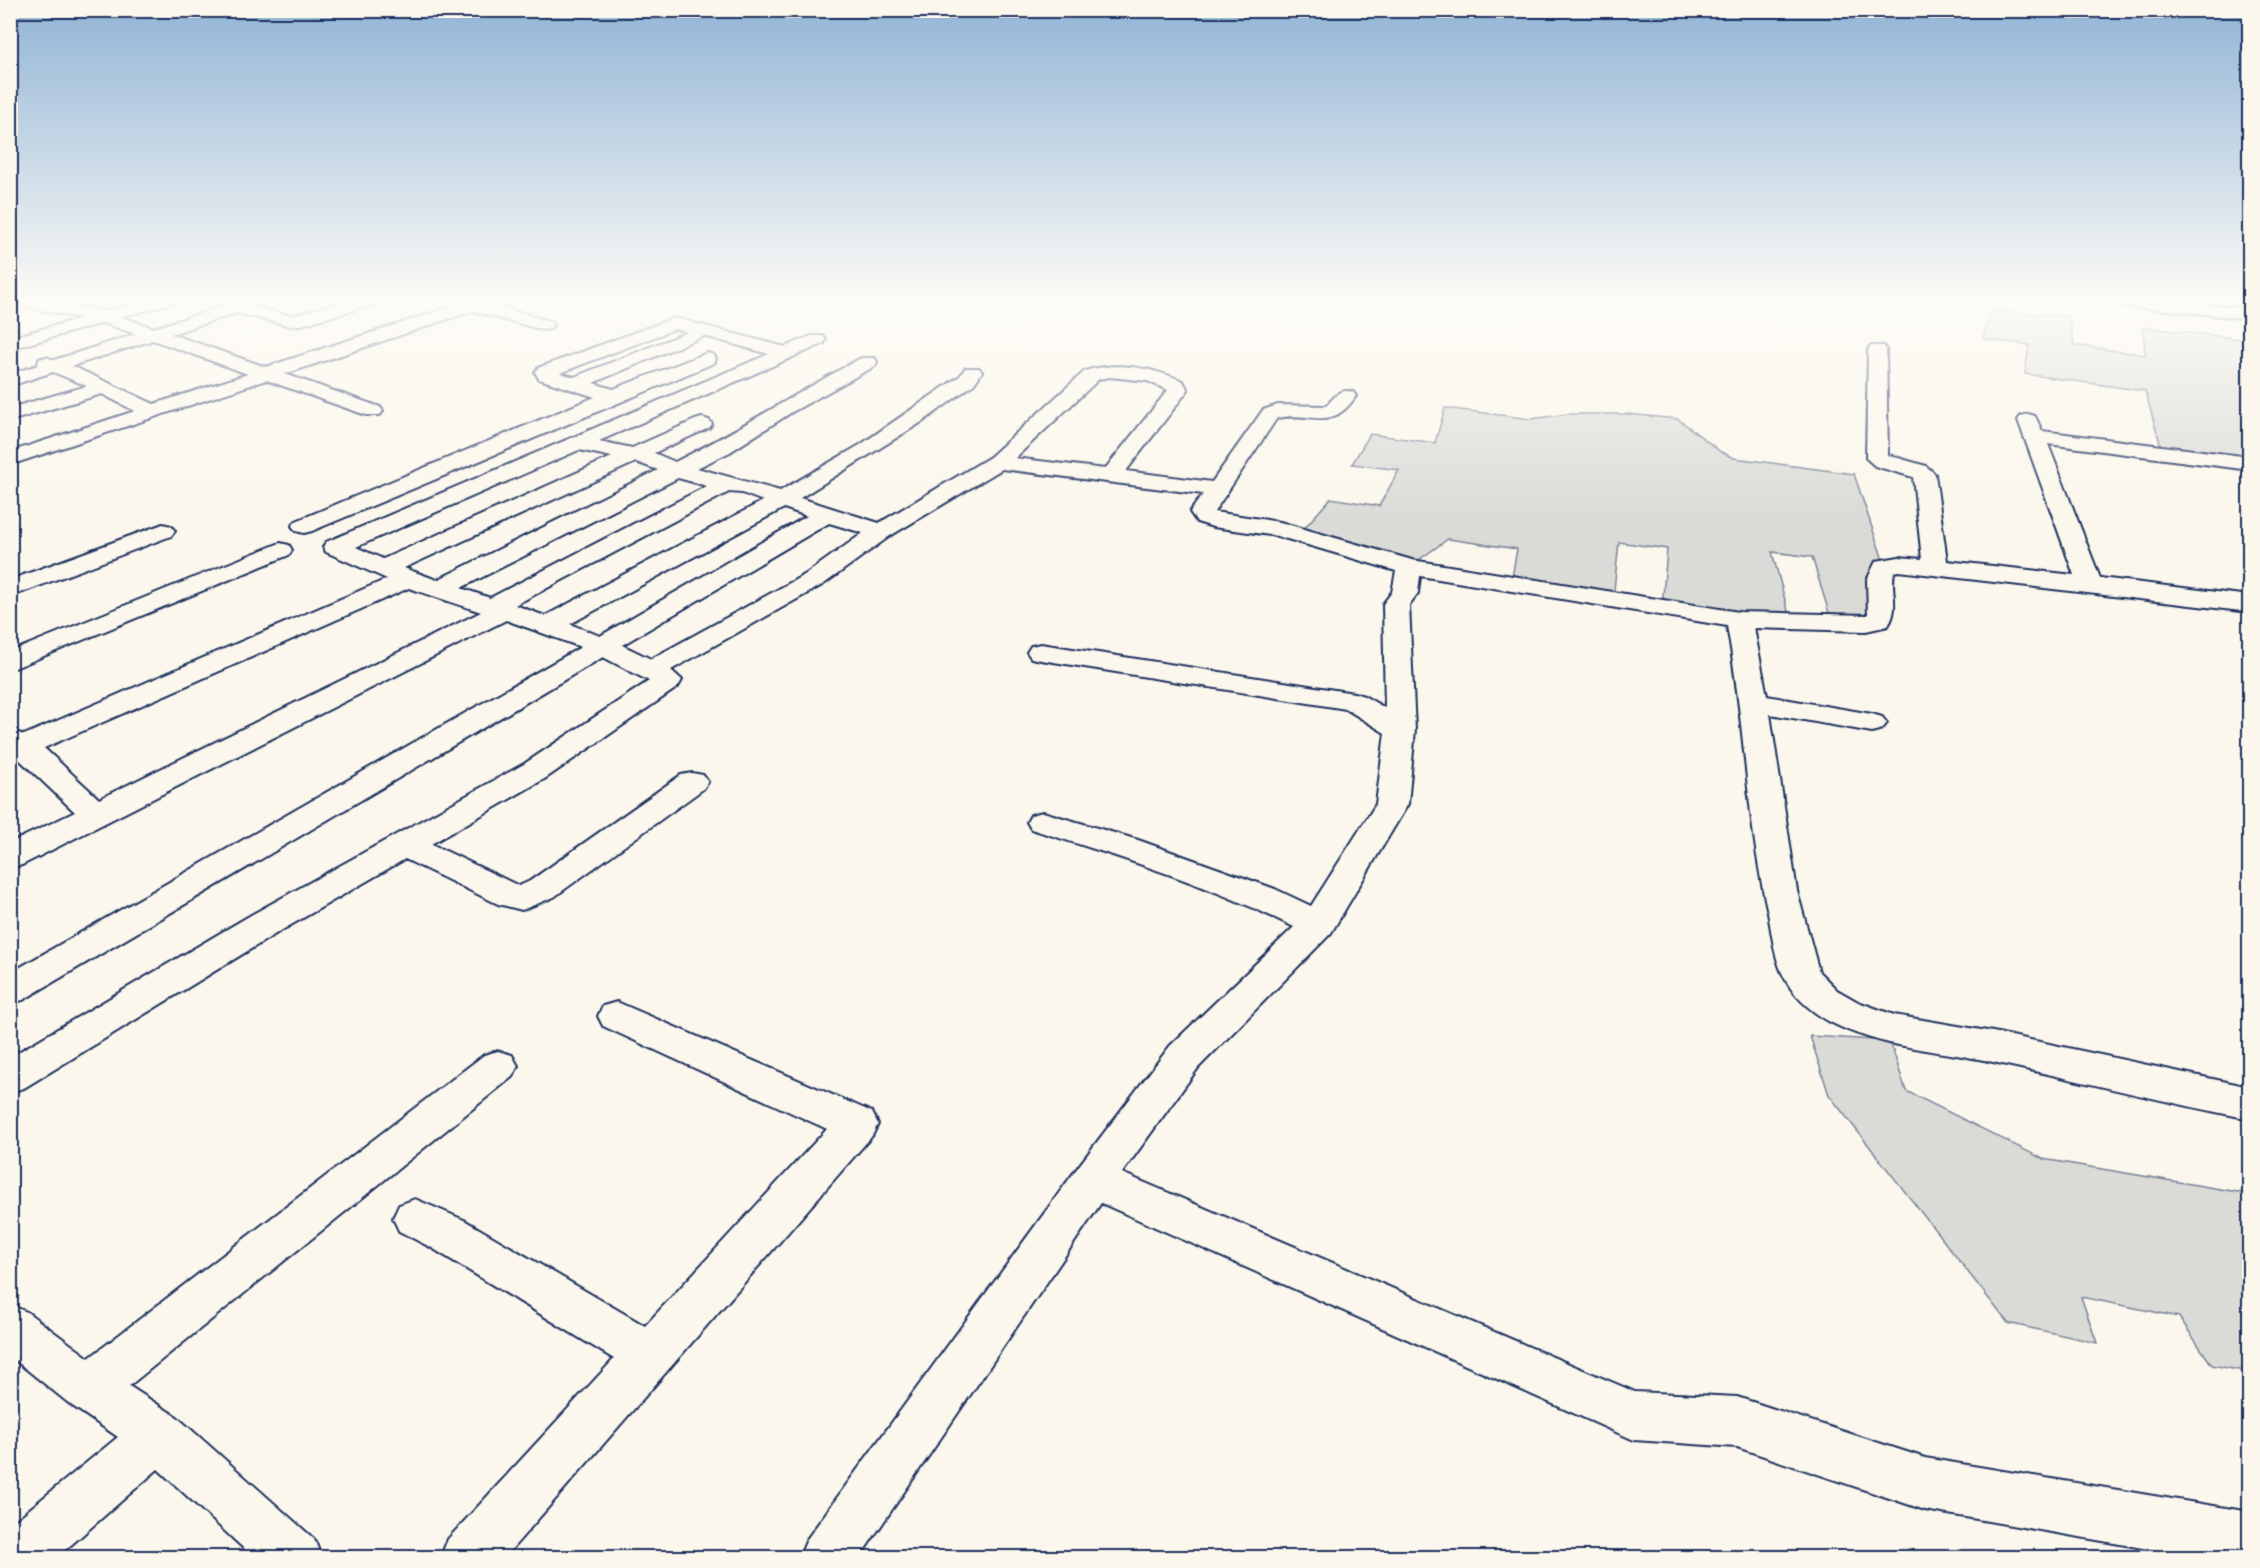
<svg xmlns="http://www.w3.org/2000/svg" width="2260" height="1568" font-family="Pangolin,sans-serif">
  <rect width="100%" height="100%" fill="#fbf7ec"/>
  <filter id="ink" filterUnits="userSpaceOnUse"><feTurbulence type="fractalNoise" baseFrequency=".0167" numOctaves="2"/><feDisplacementMap in="SourceGraphic" scale="12" xChannelSelector="R" yChannelSelector="G"/><feConvolveMatrix kernelMatrix="1 2 1 2 8 2 1 2 1" color-interpolation-filters="sRGB"/></filter>
  <g filter="url(#ink)">
    <path fill="#dadad7" stroke="#7a849a" stroke-width="1.5" d="M1990,311L2069,316L2074,345L2145,355L2143,327L2249,340V464L2163,453L2145,391L2025,374L2029,345L1983,339Z
      M1445,408L1531,419L1568,414H1627L1678,419L1721,452L1734,458L1854,474L1885,566L1883,613L1832,623L1812,557L1772,552L1791,622L1662,608L1667,549L1619,542L1613,600L1511,583L1517,549L1448,539L1409,567L1299,534L1331,498L1379,506L1399,470L1352,464L1370,434L1435,443Z
      M1810,1036L1890,1041L1906,1091L2043,1159L2249,1194V1372L2212,1365L2179,1317L2081,1297L2097,1343L2008,1323L1829,1095Z"/>
    <g fill="none" stroke-linecap="round" stroke-linejoin="round">
      <g stroke="#1b2f5e" stroke-width="4">
        <path id="minor" d="M10,298H32L104,311L151,298H177L175,302L121,317L154,328L250,298H275L273,302L255,307L291,316L357,298H383L381,302L301,325L291,326L237,313L171,334L266,367L454,306L446,304L445,298C480,298 516,312 550,321L553,325L550,329L544,330L472,311L285,374L380,407L383,411L380,415H366L266,380L10,465V452L135,411L102,394L10,421V408L87,386L53,372L10,386V374L38,365L39,359L46,357L54,360L136,334L103,323L10,349V338L82,318L10,304ZM153,340L248,374L154,404L72,366Z
          M2091,298H2146L2250,309V319L2099,303L2093,302Z
          M674,318L785,347L811,336H823L826,340L823,344L599,441L632,448L695,420L702,418L709,420L712,424L709,428L654,453L675,462C739,430 799,392 861,358H875L877,362L875,366L792,412L730,452L697,468L780,491L860,445L960,376L965,368H979L982,372L974,384L925,420L800,498L879,523L990,457L1085,371C1117,361 1153,368 1183,381L1188,390L1126,471L1212,482L1263,410L1278,405L1326,406C1335,397 1339,388 1353,392L1356,396C1330,434 1312,410 1277,418L1214,512L1280,522L1412,560L1739,612L1868,615L1867,580L1876,561L1899,557L1922,559L1913,477L1875,466L1866,458L1868,350L1870,346H1884L1886,350L1888,455L1926,466L1935,474L1947,561L2074,575L2018,420L2021,416L2028,414L2035,416L2042,431L2250,457V470L2048,444L2100,578L2250,596V612L1899,571L1894,572C1890,591 1900,608 1888,626L1866,631L1754,628L1767,696L1872,714L1882,717L1887,723L1882,729L1872,732L1770,714L1797,891L1819,972L1837,990L1858,1002L1894,1015L1993,1032L2250,1087V1119C2163,1102 2078,1080 1993,1062C1939,1050 1880,1048 1830,1022C1810,1011 1793,996 1783,975C1774,956 1772,934 1768,913C1746,819 1745,721 1727,626L1420,576L1418,593L1409,605L1415,730L1408,804L1331,933L1198,1068L1122,1173L1635,1392L1737,1397L1925,1458L2250,1512V1558H2200L1925,1510L1737,1447L1634,1440L1101,1203L859,1558H799L807,1539L1078,1167L1170,1046L1294,927C1210,885 1120,857 1031,829L1027,822L1031,815L1043,812L1138,840L1275,889L1311,906L1376,804L1385,733L1346,709L1041,660L1031,658L1027,652L1031,646L1041,644L1354,693L1364,696L1385,708L1383,604L1392,592L1396,571L1277,536L1213,527L1197,522L1190,512L1203,494L1002,469L890,536L824,584L671,670L682,680L678,687L546,778L431,844L519,886L530,881L681,775L692,773L703,775L708,782L703,789L554,897L522,910L498,904L405,859L277,933L24,1088L10,1092V1057L251,915L524,764L649,681L603,657L23,1000L10,1003V973L581,647L506,620L22,865L10,868V843L75,812L19,759L10,761V730L24,735L387,579L326,552L323,547L326,542L769,354L704,336L593,383L613,389L707,353L714,355L716,359L714,363L312,531L304,533L296,531L292,526L296,521L595,397L539,379L535,372L538,368ZM675,329L688,332L574,377L560,373ZM1110,377L1147,381L1168,390L1105,469L1015,458L1099,379ZM579,450L612,457L383,559L356,547ZM636,462L658,470L437,580L404,568ZM678,478L707,486L490,598L461,588ZM729,492L742,493L763,501L545,616L515,605ZM784,508L807,516L600,636L570,624ZM829,523L863,533L806,574L651,659L622,645ZM409,588L481,612L99,799L44,748Z
          M163,524L171,526L175,531L171,536L10,597V580Z
          M280,543L289,545L292,550L289,555L10,670V652Z
          M617,1002L872,1112L878,1124L872,1136L504,1558H440L448,1539L614,1359L432,1248L399,1231L393,1218L399,1205L415,1199L464,1220L645,1326L827,1129L603,1026L598,1016L603,1006Z
          M498,1051L512,1055L518,1066L512,1077L129,1386L177,1417L314,1539L322,1558H254L158,1469L56,1558H10V1525L118,1437L71,1405L10,1356V1305L27,1312L89,1358L484,1055Z"/>
      </g>
      <use href="#minor" fill="#fbf7ec" fill-rule="evenodd"/>
    </g>
  </g>
  <linearGradient id="sky" x2="0" y2="1"><stop stop-color="#91b4d6"/><stop offset="0.58" stop-color="#fdfbf6"/><stop offset="1" stop-color="#fdfbf6" stop-opacity="0"/></linearGradient>
  <rect width="2260" height="517" fill="url(#sky)"/>
  <rect width="2260" height="1568" fill="none" stroke="#fbf7ec" stroke-width="36"/>
  <rect x="18" y="18" width="2224" height="1532" fill="none" stroke="#1b2f5e" stroke-width="2" filter="url(#ink)"/>
</svg>
